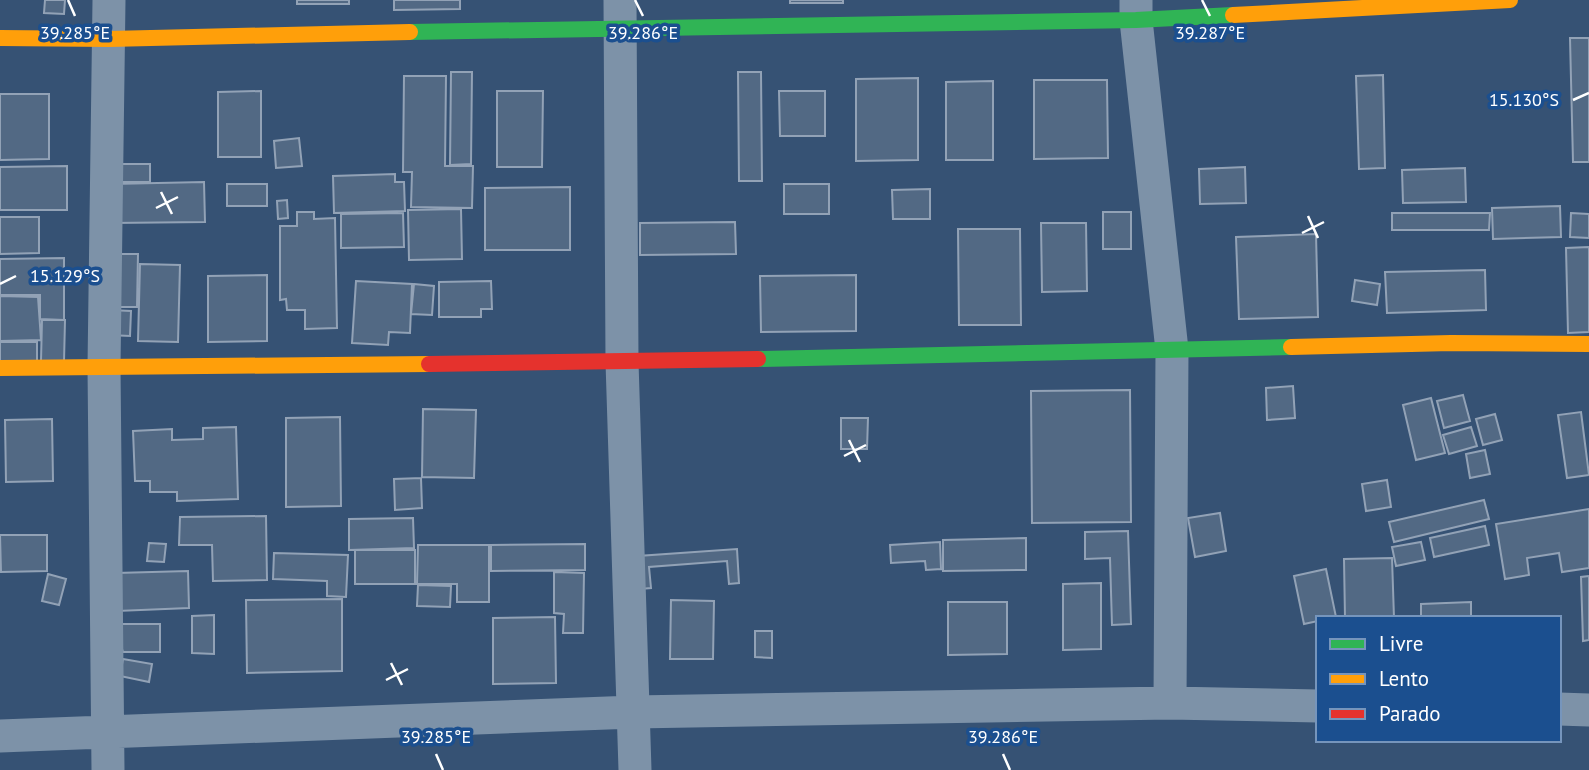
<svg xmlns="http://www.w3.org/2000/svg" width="1589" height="770" font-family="'PT Sans',sans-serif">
  <rect width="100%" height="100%" fill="#365274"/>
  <path fill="#526984" stroke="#92a2b6" stroke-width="2" d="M45,0H65L64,14L44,13Z
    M297,0H349V4H297Z
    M394,0H460V9L394,10Z
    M790,0H843V3H790Z
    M1570,38H1589V162H1573Z
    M451,72H472L471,164L450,165Z
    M738,72H761L762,181H739Z
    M1383,75L1385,168L1359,169L1356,76Z
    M404,76H446L445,166H473L472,208L411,207L412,172H403Z
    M918,78V160L856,161V79Z
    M1034,80H1107L1108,158L1034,159Z
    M993,81V160H946V82Z
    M261,91V157H218V92Z
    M497,91H543L542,167H497Z
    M779,91H825V136H780Z
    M0,94H49V159L0,160Z
    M299,138L302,166L276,168L274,141Z
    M110,164H150V182H110Z
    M67,166V210H0V167Z
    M1245,167L1246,203L1200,204L1199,169Z
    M1465,168L1466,202L1403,203L1402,170Z
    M395,174V182H404L405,211L334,213L333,176Z
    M204,182L205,222L111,223V184Z
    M227,184H267V206H227Z
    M784,184H829V214H784Z
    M570,187V250H485V188Z
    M930,189V219H893L892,190Z
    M287,200L288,218L278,219L277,201Z
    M1560,206L1561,237L1493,239L1492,208Z
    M461,209L462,259L409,260L408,210Z
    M297,212H314V219L335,218L337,328L305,329V310H287L286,299L280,300V226H297Z
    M1103,212H1131V249H1103Z
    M403,213L404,247L341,248V214Z
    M1392,213H1490L1489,230H1392Z
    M1571,213L1589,214V238L1570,237Z
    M0,217H39V253L0,254Z
    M735,222L736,254L640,255V223Z
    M1041,223H1086L1087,291L1042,292Z
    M958,229H1020L1021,325H959Z
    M1316,234L1318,317L1239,319L1236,237Z
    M1589,247V332L1568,333L1566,248Z
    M110,254H138L137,307H109Z
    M64,258V320L40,319V295H0V259Z
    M140,264L180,265L178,342L138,341Z
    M1485,270L1486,310L1387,313L1385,272Z
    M267,275V341L208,342V276Z
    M856,275V331L761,332L760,276Z
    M1355,280L1380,284L1377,305L1352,301Z
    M356,281L412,284L410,333L389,332L388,345L352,343Z
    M491,281L492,309H481V317H439V282Z
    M414,284L434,286L432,315L411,314Z
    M0,296L38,297L41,340L0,341Z
    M110,310L131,311L130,336L109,335Z
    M42,320H65L64,362L41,361Z
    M0,342H37V361H0Z
    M1293,386L1295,418L1267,420L1266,388Z
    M1130,390L1131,522L1032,523L1031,391Z
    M1463,395L1470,421L1444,428L1437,401Z
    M1431,398L1445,453L1416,460L1403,405Z
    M423,409L476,410L474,478L422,477Z
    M1581,412L1589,475L1567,478L1558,415Z
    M1495,414L1502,440L1483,445L1476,419Z
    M340,417L341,506L286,507V418Z
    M841,418H868L867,449H841Z
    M52,419L53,481L6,482L5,420Z
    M236,427L238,499L177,501V492H150V481H135L133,431L172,429V440L203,439V428Z
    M1471,427L1477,446L1449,454L1443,435Z
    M1485,450L1490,474L1470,478L1466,454Z
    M421,478L422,508L395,510L394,479Z
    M1387,480L1391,507L1366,511L1362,484Z
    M1484,500L1489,519L1394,542L1389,522Z
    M1589,509V568L1562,572L1559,553L1527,558L1529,575L1505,579L1496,524Z
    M1220,513L1226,551L1195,557L1188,518Z
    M266,516L267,580L213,581L212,545H179L180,517Z
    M413,518L414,548L349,550V519Z
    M1485,526L1489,545L1434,557L1430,538Z
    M1128,531L1131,624L1112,625L1110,558L1085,559V532Z
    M0,535H47V571L1,572Z
    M1026,538V570L943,571V540Z
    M940,542L941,569L926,570L925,561L891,563L890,545Z
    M1421,542L1425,560L1396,566L1392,547Z
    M149,543L166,544L164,562L147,561Z
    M585,544V570L491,571V545Z
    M418,545H489V602H457V584H417Z
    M737,549L739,583L729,584L727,561L649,567L651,588L640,589L638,556Z
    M355,550H415V584H355Z
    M274,553L348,555L346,597L327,596V581L273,579Z
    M1392,558L1394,618H1345L1344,559Z
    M1326,569L1336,617L1318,618V621L1304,624L1294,576Z
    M188,571L189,608L117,611L116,573Z
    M554,572L584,573L583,633H563L564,614L554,613Z
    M48,574L66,579L59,605L42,601Z
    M1589,576V640L1583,641L1581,577Z
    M1101,583V649L1063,650V584Z
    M418,585L451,586L450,607L417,606Z
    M342,599V671L247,673L246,600Z
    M671,600L714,601L713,659H670Z
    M948,602H1007V654L948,655Z
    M1471,602V618H1421V604Z
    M214,615V654L192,653V616Z
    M555,617L556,683L493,684V618Z
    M114,624H160V652H123Z
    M755,631H772V658L755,657Z
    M123,659L152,664L149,682L120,676Z"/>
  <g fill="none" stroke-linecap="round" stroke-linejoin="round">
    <path stroke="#7d92a8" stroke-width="33" d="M620,0L622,362L635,770
      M1136,0V20L1172,350L1170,703
      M1559,709L1589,710
      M0,736L634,712L1170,703L1318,706
      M108,770L104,367L109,0"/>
    <path stroke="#30b455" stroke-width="16" d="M410,32L1136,20L1233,15
      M758,359L1291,347"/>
    <path stroke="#ff9f0a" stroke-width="16" d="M1233,15L1510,0
      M0,38L109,39L410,32
      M1291,347L1451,343L1589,344
      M0,368L429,364"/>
    <path stroke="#e5322d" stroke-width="16" d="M429,364L758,359"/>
  </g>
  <path fill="none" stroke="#fff" stroke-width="2.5" d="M68,0L75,16M635,0L643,16M1202,0L1210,16M1573,100L1589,93M161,192L172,214M156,208L178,197M1308,216L1318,238M1302,233L1324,222M0,284L16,276M849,440L860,462M844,456L866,445M391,663L402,685M386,680L408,669M436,754L443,770M1003,754L1010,770"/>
  <g font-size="18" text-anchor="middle" fill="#fff" stroke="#1b4f8f" stroke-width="7" stroke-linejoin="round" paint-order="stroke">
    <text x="75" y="39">39.285°E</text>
    <text x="643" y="39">39.286°E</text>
    <text x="1210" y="39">39.287°E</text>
    <text x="1524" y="106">15.130°S</text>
    <text x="65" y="282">15.129°S</text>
    <text x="436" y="743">39.285°E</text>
    <text x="1003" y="743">39.286°E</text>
  </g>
  <rect x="1316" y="616" width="245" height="126" fill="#1b4f8f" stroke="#7695bc" stroke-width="2"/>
  <rect x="1330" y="639" width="35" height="10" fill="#30b455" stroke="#7695bc" stroke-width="2"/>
  <text x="1379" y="651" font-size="21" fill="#ffffff">Livre</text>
  <rect x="1330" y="674" width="35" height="10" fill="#ff9f0a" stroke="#7695bc" stroke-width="2"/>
  <text x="1379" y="686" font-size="21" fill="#ffffff">Lento</text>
  <rect x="1330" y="709" width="35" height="10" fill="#e5322d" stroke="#7695bc" stroke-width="2"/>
  <text x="1379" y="721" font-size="21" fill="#ffffff">Parado</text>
</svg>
